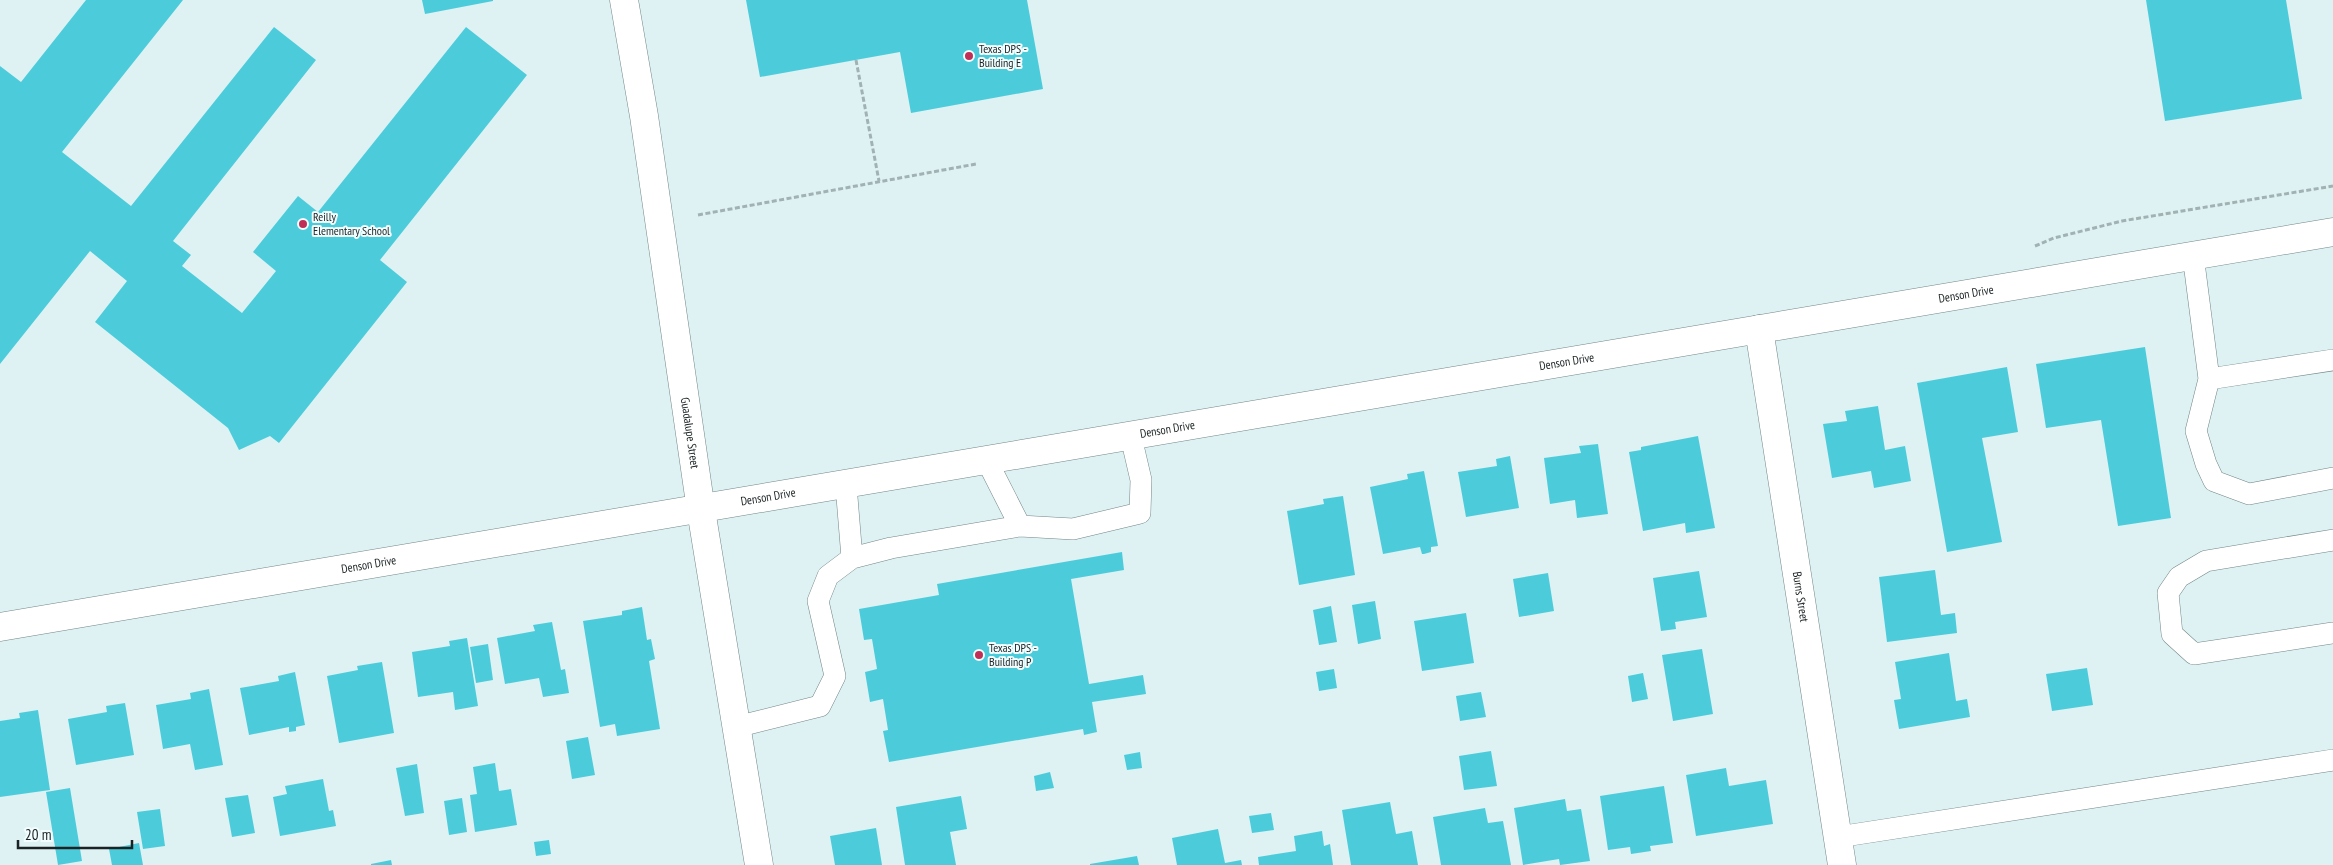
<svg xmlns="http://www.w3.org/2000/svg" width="2333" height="865" font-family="'PT Sans Narrow',sans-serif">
  <rect width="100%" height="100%" fill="#def2f4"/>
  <path fill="#4cccda" d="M86,0H183L62,152L131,206L274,27L316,60L173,241L191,255L182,266L242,313L276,271L253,252L298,196L318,212L466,27L527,75L380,260L407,282L279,443L270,436L239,450L228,428L95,322L127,281L90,251L0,364V66L21,82Z
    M422,0H493V1L425,14Z
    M746,0H1027L1043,89L911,113L900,52L760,77Z
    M2146,0H2286L2302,99L2165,121Z
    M2145,347L2171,518L2118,526L2101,420L2046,428L2036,364Z
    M2007,367L2018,432L1982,438L2002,542L1947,552L1917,383Z
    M1878,406L1885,450L1905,446L1911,481L1874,488L1871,471L1832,478L1823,424L1847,421L1845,411Z
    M1698,436L1715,528L1686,533L1685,523L1643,531L1629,452L1641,450V447Z
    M1598,444L1608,514L1577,518L1575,500L1550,504L1544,458L1581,453L1579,446Z
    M1510,456L1519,508L1466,517L1458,472L1497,466L1496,459Z
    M1424,471L1438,546L1431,547V552L1424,554H1422L1420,547L1383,554L1370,487L1408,479L1407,474Z
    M1343,496L1355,575L1299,585L1287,511L1324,504L1323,499Z
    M1122,552L1124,570L1071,579L1089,684L1143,675L1146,694L1092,702L1097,732L1084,735L1083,729L889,762L883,731L888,730L883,699L870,702L865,672L877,669L872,639L864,640L859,609L939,595L937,584Z
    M1935,570L1941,615L1955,613L1957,633L1887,642L1879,577Z
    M1699,571L1707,617L1675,622L1676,629L1661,631L1653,578Z
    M1548,573L1554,611L1519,617L1513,579Z
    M1375,601L1381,639L1358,644L1352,605Z
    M1331,606L1337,642L1319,645L1313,610Z
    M642,607L647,640L651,639L655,659L649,661L660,729L617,736L615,724L600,727L583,621L622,615V611Z
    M1466,613L1474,663L1422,671L1414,621Z
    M552,622L561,670L565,669L569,693L543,697L539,678L505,684L497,638L535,631L533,625Z
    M467,638L478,706L455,710L453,692L418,697L412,652L450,646L449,641Z
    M488,644L493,680L476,683L470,647Z
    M1702,649L1713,714L1673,721L1662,655Z
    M1949,653L1956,701L1967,699L1970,717L1899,729L1894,700L1901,699L1895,662Z
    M382,662L394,733L339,743L327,676L358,670L357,666Z
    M2087,668L2093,705L2052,711L2046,674Z
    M1334,669L1337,688L1319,691L1316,672Z
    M295,672L305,725L296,727V731L289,732V727L249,735L240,688L279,681L278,676Z
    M1643,673L1648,699L1632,702L1628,676Z
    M209,689L223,765L195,770L190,744L163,749L156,705L191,699L190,693Z
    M1481,692L1486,717L1460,721L1456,696Z
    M125,703L134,755L76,765L68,719L107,712L106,706Z
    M38,710L50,790L0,797V721L20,718L19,713Z
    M588,737L595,775L572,779L566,741Z
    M1491,751L1497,786L1464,790L1459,756Z
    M1140,752L1142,768L1127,770L1124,755Z
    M495,763L499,791L511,789L517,825L475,832L470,795L477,794L473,767Z
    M417,764L424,813L405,816L396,768Z
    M1726,768L1729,786L1766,780L1773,824L1696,836L1686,775Z
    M1050,772L1054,788L1036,791L1034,776Z
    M323,779L329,811L333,810L336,826L280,836L273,797L287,794L285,786Z
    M1664,786L1673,843L1650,846L1651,851L1631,854L1630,847L1608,850L1600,796Z
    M70,788L82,861L58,865L46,792Z
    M248,795L255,833L232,837L225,798Z
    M961,796L967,829L950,832L956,865H905L896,807Z
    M462,798L467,832L449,835L444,801Z
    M1565,799L1567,811L1581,809L1590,861L1560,865L1559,859L1523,865L1514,808Z
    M1390,802L1396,834L1412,831L1418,865H1351L1342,810Z
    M1485,808L1488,823L1503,821L1511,865H1441L1433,817Z
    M160,809L165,846L143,849L137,812Z
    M1271,813L1274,830L1252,833L1249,816Z
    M876,828L882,865H835L830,836Z
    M1218,829L1225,863L1241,860L1242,865H1177L1172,838Z
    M1322,831L1324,846L1330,844L1333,865H1259L1258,857L1296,851L1294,836Z
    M549,840L551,854L536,856L534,842Z
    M139,843L143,865H112L109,849Z
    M1137,856L1139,865H1090V864Z
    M391,860L392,865H371V864Z"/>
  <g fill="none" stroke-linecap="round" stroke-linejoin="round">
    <g stroke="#738587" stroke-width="22">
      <path id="lane" d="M2193,255L2209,379L2333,360
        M2209,379L2196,431L2206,464L2214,481L2249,494L2333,478
        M987,461L1020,526L1073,529L1140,513L1141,480L1131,437
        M846,485L852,558
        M2333,540L2206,561L2179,577L2168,593L2172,634L2194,654L2333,633
        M736,727L820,706L835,676L818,601L828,576L852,558L891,548L1020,526
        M1838,837L2333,760"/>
    </g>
    <g stroke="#738587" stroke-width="29">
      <g id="street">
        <path id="s1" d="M1759,329L1842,865"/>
      </g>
    </g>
    <g stroke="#738587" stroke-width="29">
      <g id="secondary">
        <path id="s2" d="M624,0L644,116L701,510L759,865"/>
        <path id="s3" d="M0,627L2333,232"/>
      </g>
    </g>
    <path stroke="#a2b2b3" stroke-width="3" stroke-dasharray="5 2.5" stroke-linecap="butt" d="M856,60L879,181
      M698,215L976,164
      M2035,246L2054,238L2122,221L2333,186"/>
    <use href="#lane" stroke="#fff" stroke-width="21"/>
    <use href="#street" stroke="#fff" stroke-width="28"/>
    <use href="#secondary" stroke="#fff" stroke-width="28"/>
  </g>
  <g fill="#bf2f56" stroke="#f1fdfe" stroke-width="2">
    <circle cx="969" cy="56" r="5"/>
    <circle cx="303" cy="224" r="5"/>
    <circle cx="979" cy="655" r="5"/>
  </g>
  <g text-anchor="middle" stroke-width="4" stroke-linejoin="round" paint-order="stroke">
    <g font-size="12" fill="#1b2223" stroke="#f1fdfe" text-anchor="start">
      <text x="979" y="53">Texas DPS -<tspan x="979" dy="14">Building E</tspan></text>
      <text x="313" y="221">Reilly<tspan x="313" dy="14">Elementary School</tspan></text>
      <text x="989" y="652">Texas DPS -<tspan x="989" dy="14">Building P</tspan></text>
    </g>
    <g font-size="12" fill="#1b2223" stroke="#f1fdfe">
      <text dy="4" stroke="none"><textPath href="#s3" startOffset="1994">Denson Drive</textPath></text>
      <text dy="4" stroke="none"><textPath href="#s3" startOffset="1589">Denson Drive</textPath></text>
      <text dy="4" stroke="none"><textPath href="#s3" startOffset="1184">Denson Drive</textPath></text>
      <text dy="4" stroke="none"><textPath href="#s2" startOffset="438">Guadalupe Street</textPath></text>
      <text dy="4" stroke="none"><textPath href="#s3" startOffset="779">Denson Drive</textPath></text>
      <text dy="4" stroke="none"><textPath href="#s3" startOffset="374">Denson Drive</textPath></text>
      <text dy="4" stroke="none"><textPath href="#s1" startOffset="271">Burns Street</textPath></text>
    </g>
  </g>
  <path d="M18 840v8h114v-8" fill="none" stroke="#1b2223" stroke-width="2.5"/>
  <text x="25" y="840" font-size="15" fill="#1b2223" stroke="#f1fdfe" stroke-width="4" paint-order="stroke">20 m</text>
</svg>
